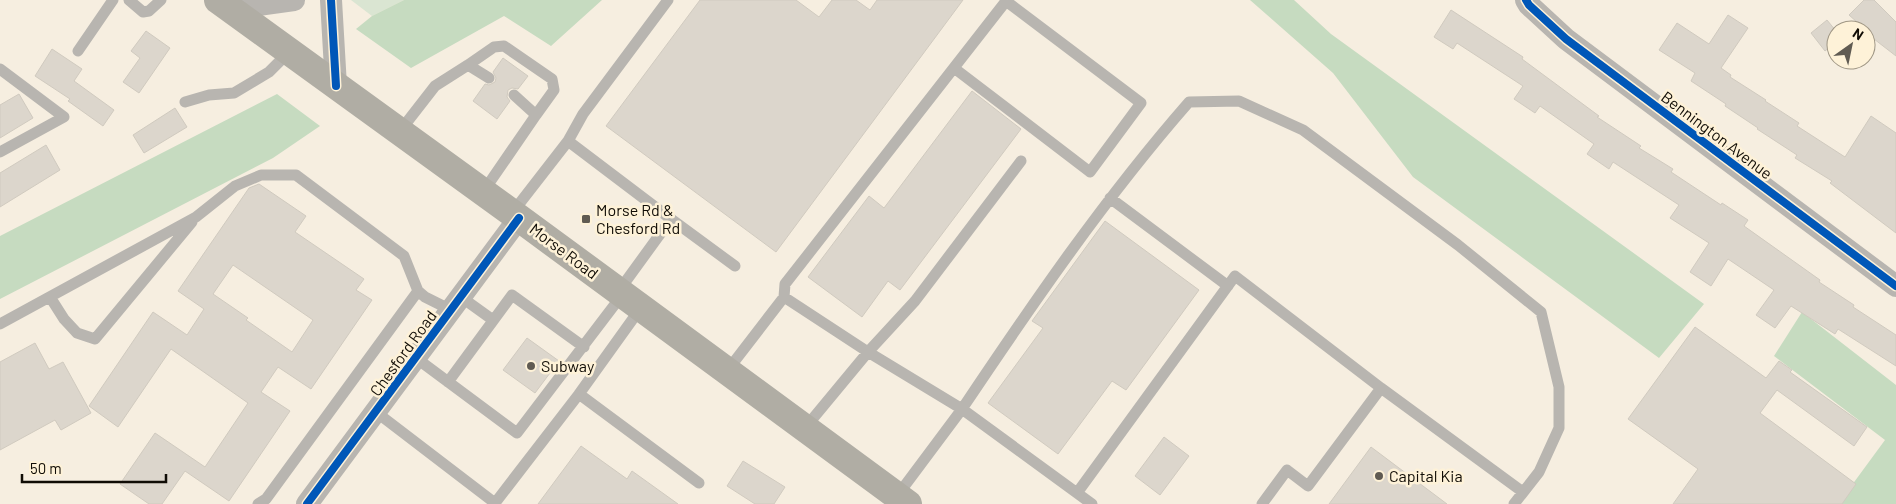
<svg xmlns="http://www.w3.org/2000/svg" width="1896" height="504" font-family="Barlow,sans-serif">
  <rect width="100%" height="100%" fill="#f6eee0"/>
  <path fill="#dae5d2" d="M351,0H404L372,16Z"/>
  <path fill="#c6dbc0" d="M404,0H602L551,46L504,16L411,68L356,29L372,16Z
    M1250,0H1294L1331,34L1704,304L1659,358L1413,177L1333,73Z
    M277,94L320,126L273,158L0,299V236Z
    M1802,312L1896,385V504H1838L1885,440L1774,356Z"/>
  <path fill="#dcd6cc" stroke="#d0cabf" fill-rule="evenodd" d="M700,0H796L819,17L832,0H856L870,10L877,0H963L776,252L606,126Z
    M1864,0H1874L1896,22V56L1874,39L1866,30L1849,15Z
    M1451,10L1523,57L1522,59L1599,116L1597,117L1641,146L1639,148L1673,169L1671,172L1721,205L1722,203L1748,220L1744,226L1820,280L1819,282L1854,305L1853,307L1896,335V366L1838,329L1835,334L1791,306L1775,328L1756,315L1774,290L1728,259L1711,286L1690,272L1709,243L1670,218L1679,205L1613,162L1609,169L1587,154L1594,144L1540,106L1535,113L1514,99L1523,86L1457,43L1453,49L1434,37Z
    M1728,15L1748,28L1721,68L1731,75L1730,77L1766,100L1765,101L1799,123L1797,126L1845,157L1871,116L1896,133V233L1830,183L1832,181L1795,158L1797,155L1757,129L1758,128L1725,106L1726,104L1691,81L1695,73L1659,50L1677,23L1709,44Z
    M1827,20L1836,31V42L1825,51L1811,33Z
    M146,31L170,48L139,93L123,82L140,58L131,51Z
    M52,49L82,69L74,81L114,110L103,126L68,101L70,99L35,76Z
    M503,58L528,76L518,89L512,88L508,90L507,97L510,101L497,119L473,101L485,84L489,85L495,82L496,78L493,72Z
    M972,91L1021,129L900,290L888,281L862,317L808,277L869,196L884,208Z
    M19,94L33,118L0,138V105Z
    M175,108L187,127L144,153L133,135Z
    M46,145L60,170L0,207V173Z
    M259,184L306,216L295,232L364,279L356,290L372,300L311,389L278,367L261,392L290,411L229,501L185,471L162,504H149L120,484L155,433L205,467L248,403L171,349L118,427L89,406L153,312L187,335L204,309L178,291L249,188ZM233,265L313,320L292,352L246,320L248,318L213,294Z
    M1105,221L1199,290L1126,390L1112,381L1058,454L988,403L1043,328L1032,321Z
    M1695,327L1766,378L1779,361L1792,370L1790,372L1867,427L1854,446L1777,390L1760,413L1856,484L1842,504H1673L1698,469L1628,419Z
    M527,338L559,361L535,393L503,370Z
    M35,343L49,369L63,362L91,413L61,430L55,420L0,450V362Z
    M1164,437L1189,456L1160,495L1135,476Z
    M581,446L627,479L632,471L678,504H538Z
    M1371,447L1447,504H1329Z
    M743,461L785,487L774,504H755L727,486Z"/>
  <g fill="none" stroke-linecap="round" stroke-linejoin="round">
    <path stroke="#b8b5b0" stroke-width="11" d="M129,0L143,12L149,11L161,0
      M78,51L113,0
      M468,65L494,47L504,46L552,79L554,90L536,115
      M0,69L64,117L0,152
      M185,102L209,95L234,93L269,72L289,52
      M400,131L435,86L468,65L489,78
      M568,141L583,114L668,0
      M483,192L536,115L514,95
      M1110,198L1228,286
      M512,213L568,141L671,219
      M618,292L671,219L735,266
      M50,297L64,319L77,333L95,339L192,222
      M461,297L493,320
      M784,297L785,284L1006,1L1141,103L1090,172L954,68
      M640,309L579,394L699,483
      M0,324L196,217L235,186L261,175H296L404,256L418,291L425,297L451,310
      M416,358L517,433L622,295
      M727,371L784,297L868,352L915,301L1021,161
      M448,382L512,295L584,347
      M376,412L495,503L579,394
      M805,428L868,352L962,409C1033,303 1105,198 1189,102L1239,101L1303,130L1458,245L1541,312L1559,387V428L1539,472L1514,504
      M1077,493L1235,276L1381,388L1523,492
      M897,496L962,409L1092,504
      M258,504L266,499L418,291
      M1262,504L1287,470L1308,486L1381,388"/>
    <path stroke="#b8b5b0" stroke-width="22" d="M331,0L336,86
      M1526,0L1529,5L1566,39L1896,286
      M231,9L294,0
      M307,504L519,218"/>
    <path stroke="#b0ada4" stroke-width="28" d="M218,0L519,218L908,504"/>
    <g stroke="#fef2d8" stroke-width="11">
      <path id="cycleway" d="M331,0L336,86
        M1526,0L1529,5L1566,39L1896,286
        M307,504L519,218"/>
    </g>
    <use href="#cycleway" stroke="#0057b8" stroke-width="8"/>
  </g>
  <g fill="#605b52" stroke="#fef2d8" stroke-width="2">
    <rect x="581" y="214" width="10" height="10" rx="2.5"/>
    <circle cx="531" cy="366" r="5"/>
    <circle cx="1379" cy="476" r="5"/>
  </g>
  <g text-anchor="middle" stroke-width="5" stroke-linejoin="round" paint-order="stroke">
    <g font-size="16" fill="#100c05" stroke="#fef2d8">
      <text transform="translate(1717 135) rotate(37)" y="6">Bennington Avenue</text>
      <text transform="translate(564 251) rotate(37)" y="6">Morse Road</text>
      <text transform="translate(403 353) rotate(-54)" y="6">Chesford Road</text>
    </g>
    <g font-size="16" fill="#100c05" stroke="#fef2d8" text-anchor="start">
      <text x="596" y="216">Morse Rd &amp;<tspan x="596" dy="18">Chesford Rd</tspan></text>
      <text x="541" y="372">Subway</text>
      <text x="1389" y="482">Capital Kia</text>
    </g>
  </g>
  <g transform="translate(1851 45) rotate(33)"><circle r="24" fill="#fef2d8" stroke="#9f9684"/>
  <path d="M0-4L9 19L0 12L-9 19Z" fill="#605b52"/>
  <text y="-8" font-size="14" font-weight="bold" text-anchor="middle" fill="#100c05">N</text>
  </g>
  <path d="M22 474v8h144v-8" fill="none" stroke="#100c05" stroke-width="2.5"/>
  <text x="30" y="474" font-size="15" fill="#100c05" stroke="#fef2d8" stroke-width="4" paint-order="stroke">50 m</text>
</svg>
